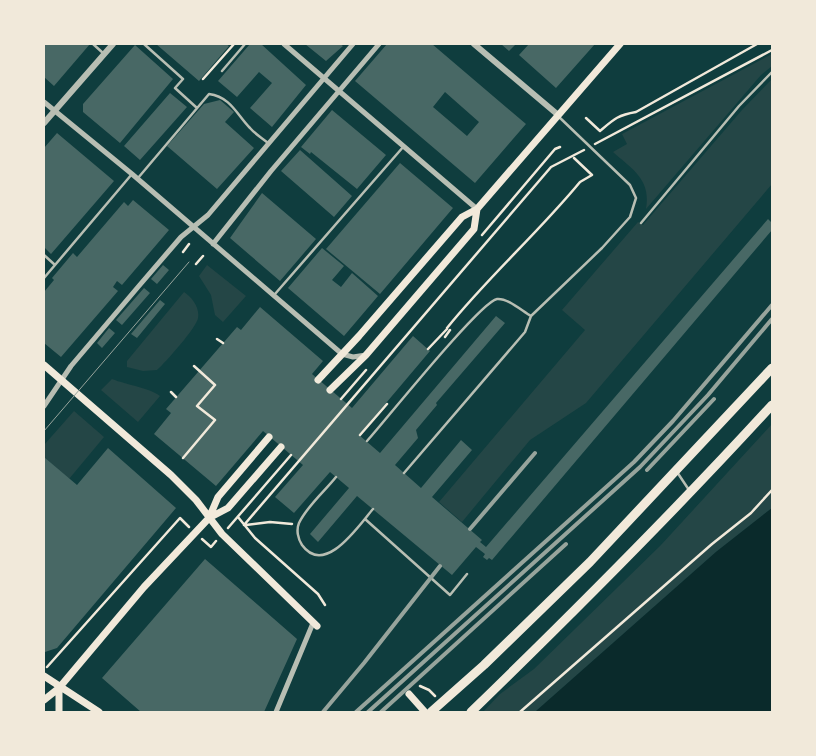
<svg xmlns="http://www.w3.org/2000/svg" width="816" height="756" font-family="Georgia,serif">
  <rect width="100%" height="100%" fill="#0f3d3e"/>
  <path fill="#244646" d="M772,54V66L761,75L646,209C651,179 633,170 613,152L627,144L622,134Z
    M772,79V184L586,403L530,440L462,522L439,502L585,330L562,310L638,222L643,225L742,110Z
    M207,265L246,296L223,322L215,315L211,295L199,276Z
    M184,292C192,297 200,308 198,318C197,327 165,363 157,370L143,371L127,367V361Z
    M112,379C127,385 150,388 160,396L138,422L101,390Z
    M74,411L104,437L69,479L44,457V445Z
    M772,424V508L716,552L535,712H483L500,694L534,669L661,545Z"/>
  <path fill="#0a2a2b" d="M772,508V712H535L716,552Z"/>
  <path fill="#486865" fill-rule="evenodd" d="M44,44H90L54,86L44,77Z
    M156,44H226L229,46L199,81Z
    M250,44H261L306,85L272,127L250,108L272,83L259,72L237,97L218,81Z
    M305,44H340L343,46L326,61Z
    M387,44H432L526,124L475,183L355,81ZM445,92L479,122L467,136L433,107Z
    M501,44H516L509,51Z
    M529,44H595L556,88L519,55Z
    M135,45L173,79L120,143L83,112V104Z
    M170,93L187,107L140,160L124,146Z
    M220,100L234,112L225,122L254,148L217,189L167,146L204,104Z
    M332,110L386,155L357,189L311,152L310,154L301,147Z
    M57,133L114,181L51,254L44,247V148Z
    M300,150L352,196L334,217L281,171Z
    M400,163L453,208L380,294L326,249Z
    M262,193L316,239L280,281L230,238Z
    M133,200L169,230L122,285L117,281L113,287L118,291L61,357L44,343V292L54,280L52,278L73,253L77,257L124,202L128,206Z
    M768,219L772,223V230L492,560L489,558L487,560L483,557L485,554L476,547L452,575L357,496L318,542L310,534L349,488L330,472L294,513L275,497L303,465L263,431L216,486L154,434L171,413L166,409L237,327L241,330L260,307L323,361L312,374L352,408L413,336L430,351L359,435L380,453L496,316L505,323L436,403L437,405L416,430L418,438L395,465L421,488L461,440L472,450L432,497L482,540L480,542L486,547Z
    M322,248L344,266L332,280L341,287L352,273L378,296L344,336L288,288Z
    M163,265L169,270L157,284L151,279Z
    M144,288L150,293L122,325L116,320Z
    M160,300L165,304L137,338L131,334Z
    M109,328L115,333L102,348L97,343Z
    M108,448L176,508L57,648L45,652L44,457L77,485Z
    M205,559L297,639L264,712H141L102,678Z"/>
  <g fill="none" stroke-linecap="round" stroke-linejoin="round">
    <path stroke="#f1e9da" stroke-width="2.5" d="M203,79L234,44
      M586,118L600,131C614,119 618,115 636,112L757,44
      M595,144L772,50
      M482,235L555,149L560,147
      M183,252L189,244
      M196,264L203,256
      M447,328C488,277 538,233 580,182L592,175L574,158
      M445,337L450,330
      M217,339L223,343
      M428,349L447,329
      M171,392L176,397
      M341,399L366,370
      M360,435L387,404
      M183,458L215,420L197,406L215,385L194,366
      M238,517L255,538L318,594L325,605
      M244,525L551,167L584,150
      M246,525L270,522L292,524
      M228,528L291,455
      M202,539L211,547L216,541
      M47,667L180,518L189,527
      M420,686L429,690L435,696
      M520,712L712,544L751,513L772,490"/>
    <path stroke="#b8beb3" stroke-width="2.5" d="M93,44L103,53
      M144,44L183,79L175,88L197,108
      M222,71L245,44
      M138,178L209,94C231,97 237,115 250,128C255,134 262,138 268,143
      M641,223L739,106L772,72
      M44,255L55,265
      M44,278L132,174
      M275,294L404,146
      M367,441C385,421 480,302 497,299C508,298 522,311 531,316
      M677,472L689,490
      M404,473L525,332L531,316L602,248L630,217L636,198L630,185L558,116
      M336,477C325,491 307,506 299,523C296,530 298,539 302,545C325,577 359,525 373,509
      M365,519L450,595L467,574"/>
    <path stroke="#b8beb3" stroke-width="5" d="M284,44L477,209
      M44,102L132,174L342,354L353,357L366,355
      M213,244L271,171L379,44
      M44,406L71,366L138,287L181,237L208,215L353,44
      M276,712L313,623"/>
    <path stroke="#b8beb3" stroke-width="6" d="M474,44L557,114
      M44,123L113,44"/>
    <path stroke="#f1e9da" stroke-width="7" d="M44,365L171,475L196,500L222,534L317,626
      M318,380L359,336L462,217L477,209L620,44
      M330,390L366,355L474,229L477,209
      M209,518L218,497L269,437
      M44,676L99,712
      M409,694L425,712
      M44,700L59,688L144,587L209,518L228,508L281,447
      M59,712V688"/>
    <path stroke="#f1e9da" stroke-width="9" d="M431,712L484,665L590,562L772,368
      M471,712C574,612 675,511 772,405"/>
    <path stroke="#97a49c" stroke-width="1" d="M44,431L189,262"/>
    <path stroke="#97a49c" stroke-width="4" d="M647,470L714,399
      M470,529L535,453
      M323,712L364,663L440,566
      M356,712L634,462L673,421L772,305
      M368,712L640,467L708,395L772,319
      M381,712L566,544"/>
  </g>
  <rect width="816" height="756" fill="none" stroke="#f1e9da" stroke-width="90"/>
</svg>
